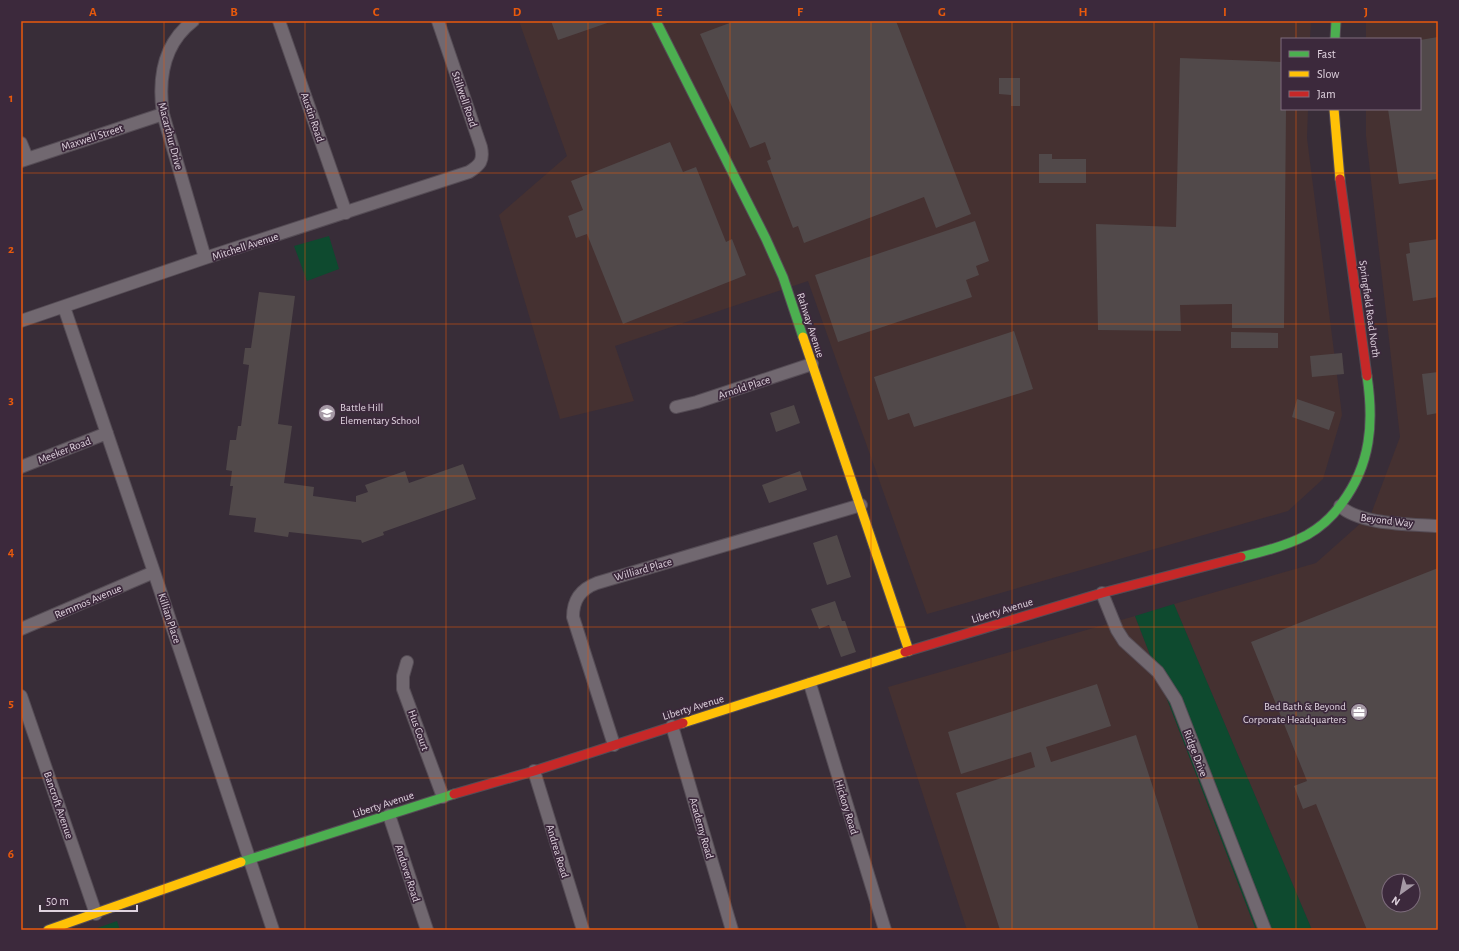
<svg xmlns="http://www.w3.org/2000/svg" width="1459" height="951" font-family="'Alegreya Sans',sans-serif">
  <rect width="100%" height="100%" fill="#382d38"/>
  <path fill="#453131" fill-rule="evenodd" d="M519,21H1311L1310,39H1282V109H1308L1307,138L1342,415L1323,479L1288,511L927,614L808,281L615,346L634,401L560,419L499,215L567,156Z
    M1366,21H1438V930H1312L1174,604L1316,563L1371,514L1400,437L1366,136V109H1420V39H1366ZM1389,881H1413V905H1389Z
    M1135,616L1256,930H967L888,687Z"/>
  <path fill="#0e4a2f" d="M329,236L339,269L307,281L294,246Z
    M1174,604L1312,930H1256L1135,616Z
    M117,921L120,930H92Z"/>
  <path fill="#51494a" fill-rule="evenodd" d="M551,21H613L558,40Z
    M735,21H896L971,214L936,228L924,197L804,243L798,226L793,228L767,161L771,159L765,142L750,148L700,34Z
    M1438,37V179L1399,184L1388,109H1420V40Z
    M1180,58L1282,62V109H1286L1284,328H1232V304L1180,305L1181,331L1098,330L1096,224L1176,227Z
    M999,78H1020V106H1011V95L999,94Z
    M670,142L683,172L696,167L726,242L732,239L746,275L623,324L587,234L576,238L568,216L583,210L571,181Z
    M1039,154H1052V159H1086V183H1039Z
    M975,221L989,261L976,266L979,275L966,280L972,297L838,342L815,275Z
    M1438,239V297L1413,301L1406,254L1410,253L1409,243Z
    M259,292L295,296L278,424L292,426L284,483L314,487L313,496L356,502V496L368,492L365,485L405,471L409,483L463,464L476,499L383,532L384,535L362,543L361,540L289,532L288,537L254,532L256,518L229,515L233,486H230L232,471L226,470L230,440H236L238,426H241L249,365L243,364L245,348H251Z
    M1014,331L1033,389L914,427L909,413L888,420L874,377Z
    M1231,332L1278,333V348H1231Z
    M1342,353L1344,374L1312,377L1310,356Z
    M1438,372V413L1427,415L1422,374Z
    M1297,399L1335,412L1329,430L1292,417Z
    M794,405L800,423L776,432L770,413Z
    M800,471L807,490L769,503L762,485Z
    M837,535L851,577L827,585L813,543Z
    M1438,568V930H1367L1316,804L1303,809L1294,786L1307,781L1251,642ZM1389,881H1413V905H1389Z
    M835,601L842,621H845L856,652L841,657L829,625L819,629L811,609Z
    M1097,684L1111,726L1046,747L1051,762L1136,735L1199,930H1000L956,793L1035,767L1031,752L961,774L948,732Z"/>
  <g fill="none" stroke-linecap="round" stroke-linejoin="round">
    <g stroke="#554c55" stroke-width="14">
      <path id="street" d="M193,21C163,44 158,79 163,114L205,258
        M279,21L346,213
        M21,143L27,158
        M21,161L163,114
        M64,307L154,572L273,930
        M21,321L205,258L469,172C480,165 484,161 481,147L438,21
        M676,407L697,402L812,364
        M21,467L107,433
        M1340,506C1360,525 1410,524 1438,526
        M1102,593L1117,630L1124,641L1158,672L1176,700L1265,930
        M21,629L154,572
        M407,662L403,676V689L443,797
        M810,684L885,930
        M21,696L96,914
        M672,726L732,930
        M614,745L573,617C573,599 581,589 597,583L861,505
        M534,771L583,930
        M389,815L427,930"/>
    </g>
    <g stroke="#554c55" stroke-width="11">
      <path id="fast" d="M656,21L766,239L783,277L803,337
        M1335,39L1336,21
        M1241,557C1263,552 1286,546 1307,535C1321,527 1333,516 1342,503C1371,464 1374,423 1367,376
        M241,862L454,794"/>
    </g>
    <g stroke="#554c55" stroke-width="11">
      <path id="slow" d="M1334,109L1340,179
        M803,337L909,651
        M683,723L905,652
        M48,930L241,862"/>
    </g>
    <g stroke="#554c55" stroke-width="11">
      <path id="jam" d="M1340,179L1367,376
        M905,652L1102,593L1241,557
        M454,794L534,771L683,723"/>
    </g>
    <use href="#street" stroke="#716870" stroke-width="12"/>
    <use href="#fast" stroke="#4caf50" stroke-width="9"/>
    <use href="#slow" stroke="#ffc107" stroke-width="9"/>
    <use href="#jam" stroke="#c62828" stroke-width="9"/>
  </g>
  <path fill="none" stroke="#e8590c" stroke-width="1" stroke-opacity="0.55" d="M164,21V930M305,21V930M446,21V930M588,21V930M730,21V930M871,21V930M1012,21V930M1154,21V930M1296,21V39M1296,109V930M21,173H1438M21,324H1438M21,476H1438M21,627H1438M21,778H1438"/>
  <defs>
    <g id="school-disc" transform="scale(0.9)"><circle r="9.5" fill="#a599a5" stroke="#3c293c"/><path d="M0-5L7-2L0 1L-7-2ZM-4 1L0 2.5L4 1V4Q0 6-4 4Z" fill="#fff"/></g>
    <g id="office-disc" transform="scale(0.9)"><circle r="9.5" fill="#a599a5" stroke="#3c293c"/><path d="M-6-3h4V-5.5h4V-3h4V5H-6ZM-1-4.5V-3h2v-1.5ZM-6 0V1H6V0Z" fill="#fff"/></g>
  </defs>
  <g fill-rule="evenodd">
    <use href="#school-disc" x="327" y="413"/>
    <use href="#office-disc" x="1359" y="712"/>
  </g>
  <g text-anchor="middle" stroke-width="3.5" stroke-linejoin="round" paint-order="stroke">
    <g font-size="11" fill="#e0d3df" stroke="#3c293c">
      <text transform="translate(465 99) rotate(71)" y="4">Stillwell Road</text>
      <text transform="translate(313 117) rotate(71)" y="4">Austin Road</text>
      <text transform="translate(171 136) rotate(75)" y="4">Macarthur Drive</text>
      <text transform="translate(92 137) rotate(-18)" y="4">Maxwell Street</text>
      <text transform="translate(245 246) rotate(-18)" y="4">Mitchell Avenue</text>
      <text transform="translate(1370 309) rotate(82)" y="4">Springfield Road North</text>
      <text transform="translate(811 325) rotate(72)" y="4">Rahway Avenue</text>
      <text transform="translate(744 387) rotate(-18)" y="4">Arnold Place</text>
      <text transform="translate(64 450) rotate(-21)" y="4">Meeker Road</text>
      <text transform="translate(1387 520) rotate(7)" y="4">Beyond Way</text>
      <text transform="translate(643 569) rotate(-16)" y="4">Williard Place</text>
      <text transform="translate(88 601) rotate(-23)" y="4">Remmos Avenue</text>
      <text transform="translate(1002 610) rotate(-17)" y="4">Liberty Avenue</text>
      <text transform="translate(170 618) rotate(72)" y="4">Killian Place</text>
      <text transform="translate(693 707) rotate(-17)" y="4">Liberty Avenue</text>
      <text transform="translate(419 730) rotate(70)" y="4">Hus Court</text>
      <text transform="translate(1196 753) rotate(69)" y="4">Ridge Drive</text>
      <text transform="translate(383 804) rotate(-18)" y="4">Liberty Avenue</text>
      <text transform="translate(59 805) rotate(71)" y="4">Bancroft Avenue</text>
      <text transform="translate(847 807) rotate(73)" y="4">Hickory Road</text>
      <text transform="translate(702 828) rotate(74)" y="4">Academy Road</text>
      <text transform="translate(558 851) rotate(73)" y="4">Andrea Road</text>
      <text transform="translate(408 873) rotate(72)" y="4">Andover Road</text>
    </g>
    <g font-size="11" fill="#e0d3df" stroke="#3c293c" text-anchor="start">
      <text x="340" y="411">Battle Hill<tspan x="340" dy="13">Elementary School</tspan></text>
      <text x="1346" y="710" text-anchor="end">Bed Bath &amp; Beyond<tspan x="1346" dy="13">Corporate Headquarters</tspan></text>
    </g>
  </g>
  <rect width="1459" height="951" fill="none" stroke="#3c293c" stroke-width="44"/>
  <rect x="1281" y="38" width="140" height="72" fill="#3c293c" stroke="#7e6d7d"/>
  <rect x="1289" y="51" width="20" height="6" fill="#4caf50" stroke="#7e6d7d"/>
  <text x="1317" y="58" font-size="12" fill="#e0d3df">Fast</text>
  <rect x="1289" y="71" width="20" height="6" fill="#ffc107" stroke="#7e6d7d"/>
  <text x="1317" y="78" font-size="12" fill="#e0d3df">Slow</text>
  <rect x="1289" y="91" width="20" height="6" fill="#c62828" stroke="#7e6d7d"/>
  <text x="1317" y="98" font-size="12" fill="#e0d3df">Jam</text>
  <g transform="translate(1401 893) rotate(213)"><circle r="19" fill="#3c293c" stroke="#7e6d7d"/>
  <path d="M0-3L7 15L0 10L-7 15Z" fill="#a599a5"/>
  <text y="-6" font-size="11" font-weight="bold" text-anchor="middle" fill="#e0d3df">N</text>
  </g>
  <path d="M40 905v6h97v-6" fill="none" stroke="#e0d3df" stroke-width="2"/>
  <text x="46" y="905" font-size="12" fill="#e0d3df" stroke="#3c293c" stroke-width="3" paint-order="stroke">50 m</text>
  <rect x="22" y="22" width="1415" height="907" fill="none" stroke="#e8590c" stroke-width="1.5"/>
  <g font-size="13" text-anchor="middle" font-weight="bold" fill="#e8590c">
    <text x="93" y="16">A</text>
    <text x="234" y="16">B</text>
    <text x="376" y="16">C</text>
    <text x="517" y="16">D</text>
    <text x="659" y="16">E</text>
    <text x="800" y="16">F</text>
    <text x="942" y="16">G</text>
    <text x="1083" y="16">H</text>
    <text x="1225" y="16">I</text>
    <text x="1366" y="16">J</text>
    <text x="11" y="102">1</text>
    <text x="11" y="253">2</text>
    <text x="11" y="404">3</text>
    <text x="11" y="556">4</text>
    <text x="11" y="707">5</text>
    <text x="11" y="858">6</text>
  </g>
</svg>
